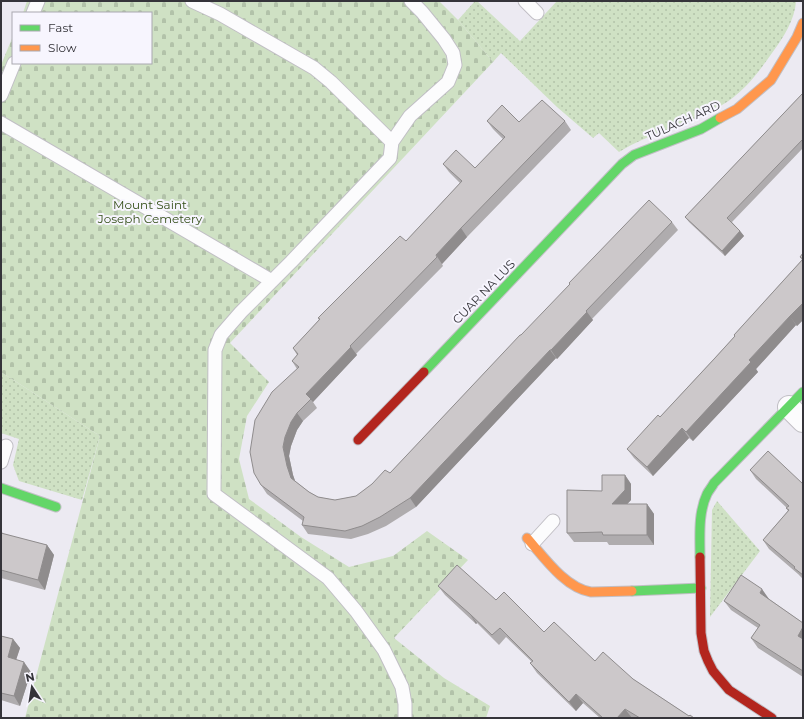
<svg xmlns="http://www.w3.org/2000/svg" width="804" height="719" font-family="Montserrat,sans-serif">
  <defs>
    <pattern id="green-dots" width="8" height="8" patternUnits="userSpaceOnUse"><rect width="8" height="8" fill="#cfe1c4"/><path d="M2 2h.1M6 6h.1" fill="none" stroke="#b2c2a9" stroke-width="1.8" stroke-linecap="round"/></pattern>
    <pattern id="cemetery-stones" width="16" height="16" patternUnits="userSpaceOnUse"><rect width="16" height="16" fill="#cfe1c4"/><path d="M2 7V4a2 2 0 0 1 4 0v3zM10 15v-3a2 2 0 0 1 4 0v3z" fill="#b2c2a9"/></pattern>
  </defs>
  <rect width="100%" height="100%" fill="#eceaf2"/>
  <path fill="url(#green-dots)" d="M475,1H477L520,41L557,1H796C795,20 783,38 772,53C758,73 743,93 722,105C690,125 651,132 619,152L599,133L593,138L557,107L501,53L493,62L458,20Z
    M1,372L100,436L82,500L19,481L13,465L19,439L1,433Z
    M717,501L760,551L710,617L712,510Z"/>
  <path fill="url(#cemetery-stones)" d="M27,1H439L458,20L493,62L230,343L269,382L247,416L239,459L249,499L301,537L349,567L393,556L427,531L468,560L394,638L444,678L490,706L486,718H25L100,436L1,372V65L13,36V63H151V13H23Z"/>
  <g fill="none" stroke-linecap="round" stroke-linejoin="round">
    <g stroke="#c1bfc5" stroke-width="15">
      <path id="lane" d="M192,1L220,14L314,68L331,82L392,142L390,158L291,262L241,312L221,335L215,350L214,494L328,578L356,611L384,650L402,687L405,704V718
        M525,1L537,13
        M33,13L38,1
        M1,95L14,63
        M1,123L272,281
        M392,142L410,116L448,82L455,65L453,53L444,39L422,12L411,1
        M1,462L6,446
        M532,544L553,521"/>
    </g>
    <g stroke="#c1bfc5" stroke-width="24">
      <path id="street" d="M789,407L803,421"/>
    </g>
    <g stroke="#c1bfc5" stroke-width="11">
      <path id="fast" d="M424,372L622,164L634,155L701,129L720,118
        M1,488L56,507
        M700,557C700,536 698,513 707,494C709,490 712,487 714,483L803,392
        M632,591L701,588"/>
    </g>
    <g stroke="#c1bfc5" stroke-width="11">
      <path id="slow" d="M720,118L737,109L771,80L797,37L803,23
        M527,538C543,556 565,588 591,592L632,591"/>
    </g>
    <g stroke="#c1bfc5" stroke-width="11">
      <path id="jam" d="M358,440L424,372
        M700,557L701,633L704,651L708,661L713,671L729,690L772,718"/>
    </g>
    <use href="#lane" stroke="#fcfcfd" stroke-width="13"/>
    <use href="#street" stroke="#fcfcfd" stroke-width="22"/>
    <use href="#fast" stroke="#63d668" stroke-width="9"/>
    <use href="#slow" stroke="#ff974d" stroke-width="9"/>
    <use href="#jam" stroke="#b3261e" stroke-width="9"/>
  </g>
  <path fill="#afacae" d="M803,93V148L732,222L740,231L744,236L725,256L689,222L685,217Z
    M487,121L519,122L565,121L571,130L467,237L442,264L443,266L356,354L357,355L313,402L317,408L303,421L297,430L291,446L289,456L293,475L295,481L309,492L318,497L335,500L356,496L390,473L521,335L672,222L678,230L592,319L593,320L557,359L556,358L416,507L386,526L368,534L351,539L308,534L302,525L303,521L267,494L261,485L297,369L292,361L297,355L293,348L319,320L318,318L406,241L460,183L449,172L443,164L475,168L503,139L493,129Z
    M803,253V320L797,326L796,325L756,369L758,372L693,441L689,438L653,476L634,458L627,449L660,417L735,336L734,335L802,260L800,257Z
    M750,470L803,484V579L798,574L769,549L763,540L788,511L786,508H787L756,479Z
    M625,475L631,484V500L627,504H647L654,514V545H609L607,542H574L567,533Z
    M1,530L3,534L47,545L54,555L45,590L1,578Z
    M438,586L496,600L544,632L595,661L633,679L689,716L694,718H600L583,703L576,711L537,673L530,663L532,662L506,637L499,645L477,623L476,624L445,595Z
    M769,599L803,623V677L758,648L751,638L758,628L731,610L724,601Z
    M1,636L13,639L20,648L16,660L31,672L20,706L1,700Z"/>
  <path fill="#8f8c8d" d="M461,228L467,237L442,264L436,255Z
    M740,231L744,236L725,256L722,251Z
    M803,303V320L797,326L790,316Z
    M587,312L593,320L557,359L551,350Z
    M790,316L796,325L756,369L758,372L693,441L686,432L749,360Z
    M351,347L357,355L313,402L306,394Z
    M550,350L556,358L416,507L410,498Z
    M297,413L303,421L297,430L291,446L289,456L293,475L297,486L291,478L287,466L283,447L285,437L291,422Z
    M682,428L689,438L653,476L647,467Z
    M625,475L631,484V500L618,514L612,504Z
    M647,504L654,514V545L647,535Z
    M47,545L54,555L45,590L38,580Z
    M762,589L769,599L766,603L760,593Z
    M470,614L477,623L476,624Z
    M803,627V643L798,636Z
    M13,639L20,648L14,666L8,657Z
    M24,662L31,672L20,706L14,696Z
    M576,694L583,703L576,711L569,702Z
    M625,709L632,718H617Z"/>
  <path fill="#ccc8ca" stroke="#8f8c8d" d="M803,93V139L727,218L740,231L722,251L685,217Z
    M542,100L565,121L461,228L436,255L437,257L350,346L351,347L306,394L311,399L297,413L291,422L285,437L283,447L287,466L291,478L309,492L318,497L335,500L356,496L372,484L385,470L390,473L520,335H521L570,284L569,283L649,200L672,222L586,311L587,312L551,350H550L410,498L380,517L362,526L345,531L302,525L304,517L261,485L254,473L250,452L255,420L272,392L299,367L292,361L298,354L293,348L320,319L318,318L400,236L406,241L462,181L443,164L456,150L475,168L505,137L487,121L502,105L519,122Z
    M803,253V259L800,257Z
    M803,259V303L790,316L749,360L751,362L686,432L682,428L647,467L627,449L658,415L660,417L715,358L735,336L734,335Z
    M768,451L803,484V575L794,568L795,567L763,540L789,510L786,508L789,506L750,470Z
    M602,475H625V490L612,504H647V535H603L602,532L567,533V490L602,491Z
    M1,533L47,545L38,580L1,570Z
    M457,565L496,600L504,592L544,632L554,622L595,661L603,652L633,679L689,716L690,715L694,718H640L625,709L617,718H603L576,694L569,702L530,663L533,661L500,628L492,635L470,614L438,586Z
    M741,575L762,589L760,593L803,623V627L798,636L803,639V671L751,638L760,625L724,601Z
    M1,636L13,639L8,657L24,662L14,696L1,693Z"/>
  <g text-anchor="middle" stroke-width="4" stroke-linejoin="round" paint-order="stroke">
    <g font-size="12" fill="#35343a" stroke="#f7f5fe">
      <text transform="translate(683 121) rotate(-24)" y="4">TULACH ARD</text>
      <text transform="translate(484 292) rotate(-46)" y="4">CUAR NA LUS</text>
    </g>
    <g font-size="12" fill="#334e17" stroke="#f7f5fe">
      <text x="150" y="209">Mount Saint<tspan x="150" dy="14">Joseph Cemetery</tspan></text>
    </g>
  </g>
  <rect width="804" height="719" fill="none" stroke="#35343a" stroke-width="4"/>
  <rect x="12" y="12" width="140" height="52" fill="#f7f5fe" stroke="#a9a8b0"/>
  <rect x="20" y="25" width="20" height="6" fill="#63d668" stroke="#a9a8b0"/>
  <text x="48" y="32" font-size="12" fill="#35343a">Fast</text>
  <rect x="20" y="45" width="20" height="6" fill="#ff974d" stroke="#a9a8b0"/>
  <text x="48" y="52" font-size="12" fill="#35343a">Slow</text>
  <g transform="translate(32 687) rotate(348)" stroke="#f7f5fe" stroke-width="3" paint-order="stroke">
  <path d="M0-3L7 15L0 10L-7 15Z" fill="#35343a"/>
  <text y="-6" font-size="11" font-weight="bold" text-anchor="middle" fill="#35343a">N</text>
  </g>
</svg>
